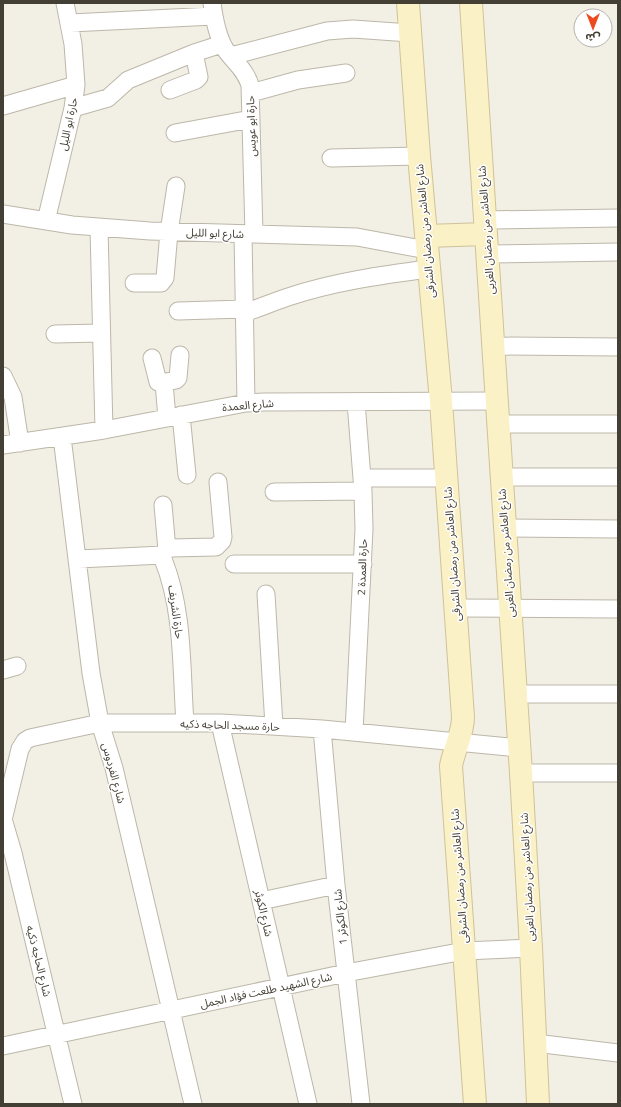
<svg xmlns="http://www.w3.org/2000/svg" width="621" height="1107" font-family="'Titillium Web','Noto Sans Arabic',sans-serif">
  <rect width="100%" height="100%" fill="#f2efe5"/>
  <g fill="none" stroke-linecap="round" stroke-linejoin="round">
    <g stroke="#bdb7a9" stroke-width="19">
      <path id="street" d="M212,3C214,18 217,36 225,49C234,62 245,69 250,85L254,234
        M70,23L214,16
        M231,56L327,31L353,29L410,33
        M170,90L196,80L199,77L194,53
        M251,93L298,80L346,73
        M3,106L76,85
        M73,108L108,98L128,80L194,53L222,44
        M175,133L251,119
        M331,158L419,156
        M3,214L72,225L150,231L357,237L427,250
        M485,220L618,218
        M46,221L73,108L76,85L73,44L65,3
        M99,228L104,430
        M243,234L246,403
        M487,254L618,252
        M134,283H161L165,278L169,232L176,186
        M178,311L244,309
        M244,313C259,308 273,302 288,297C333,282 381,275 429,269
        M55,334L101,333
        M493,346L618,347
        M152,358L158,382L161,383L176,380L178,378L180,355
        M3,376L13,397L20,443
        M164,383L167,418
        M181,415L187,475
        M498,424H618
        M62,437L91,673L100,723L114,768L193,1104
        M3,445L104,430L246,403L264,402L496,401
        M501,477H618
        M362,478H447
        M274,492L363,491
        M163,505L167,550
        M505,528L618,529
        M78,559L163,555
        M234,564H363
        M266,594L274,726
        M456,608L618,609
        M3,670L17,666
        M515,694H618
        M185,723C181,668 184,611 163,559C163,553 165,550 170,548L216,547L222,541L223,537L218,482
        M220,723L308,1104
        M322,729L336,885L361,1104
        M354,732L364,529L363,491L356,402
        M521,773H618
        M3,819L13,853L73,1104
        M3,820L20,749L25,741L30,738L100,723H220L322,729L519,748
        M261,901L336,885
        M535,1043L618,1053
        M3,1046L346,973L464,951L531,948"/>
    </g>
    <g stroke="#cfc397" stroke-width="24">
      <path id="secondary" d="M408,3L419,156L441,401L463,717C463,734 454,749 451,766L475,1104
        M471,3L521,773L531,948L538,1104
        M426,236L486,234"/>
    </g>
    <use href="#street" stroke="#fff" stroke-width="17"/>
    <use href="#secondary" stroke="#fbf1c6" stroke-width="22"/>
  </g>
  <g text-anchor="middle" stroke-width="3" stroke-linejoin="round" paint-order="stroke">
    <g font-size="11" fill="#443f35" stroke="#fff">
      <text transform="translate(68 124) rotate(-78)" y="4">حارة ابو الليل</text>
      <text transform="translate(251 126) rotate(-92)" y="4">حارة ابو عويس</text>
      <text transform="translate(486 230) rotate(-94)" y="4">شارع العاشر من رمضان الغربى</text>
      <text transform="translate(425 231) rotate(-95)" y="4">شارع العاشر من رمضان الشرقى</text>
      <text transform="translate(215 233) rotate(2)" y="4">شارع ابو الليل</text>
      <text transform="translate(248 405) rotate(-5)" y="4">شارع العمدة</text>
      <text transform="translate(506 553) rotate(-94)" y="4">شارع العاشر من رمضان الغربى</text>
      <text transform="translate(452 554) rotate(-94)" y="4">شارع العاشر من رمضان الشرقى</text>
      <text transform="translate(362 567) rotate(-88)" y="4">حارة العمدة 2</text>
      <text transform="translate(176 612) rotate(82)" y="4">حارة الشريف</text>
      <text transform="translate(230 725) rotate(2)" y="4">حارة مسجد الحاجه ذكيه</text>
      <text transform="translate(114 773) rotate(75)" y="4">شارع الفردوس</text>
      <text transform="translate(459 876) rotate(-94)" y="4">شارع العاشر من رمضان الشرقى</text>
      <text transform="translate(527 877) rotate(-93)" y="4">شارع العاشر من رمضان الغربى</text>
      <text transform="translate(264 913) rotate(77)" y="4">شارع الكوثر</text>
      <text transform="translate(340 917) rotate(-96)" y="4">شارع الكوثر 1</text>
      <text transform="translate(39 961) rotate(76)" y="4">شارع الحاجه ذكيه</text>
      <text transform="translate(266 990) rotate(-12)" y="4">شارع الشهيد طلعت فؤاد الجمل</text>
    </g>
  </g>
  <rect width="621" height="1107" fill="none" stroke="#443f35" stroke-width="8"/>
  <g transform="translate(593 28) rotate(180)"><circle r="19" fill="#ffffff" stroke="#b4b2ae"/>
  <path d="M0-3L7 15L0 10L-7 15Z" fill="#ee4a20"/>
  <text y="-6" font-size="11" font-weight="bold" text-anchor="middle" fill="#443f35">ش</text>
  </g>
</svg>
